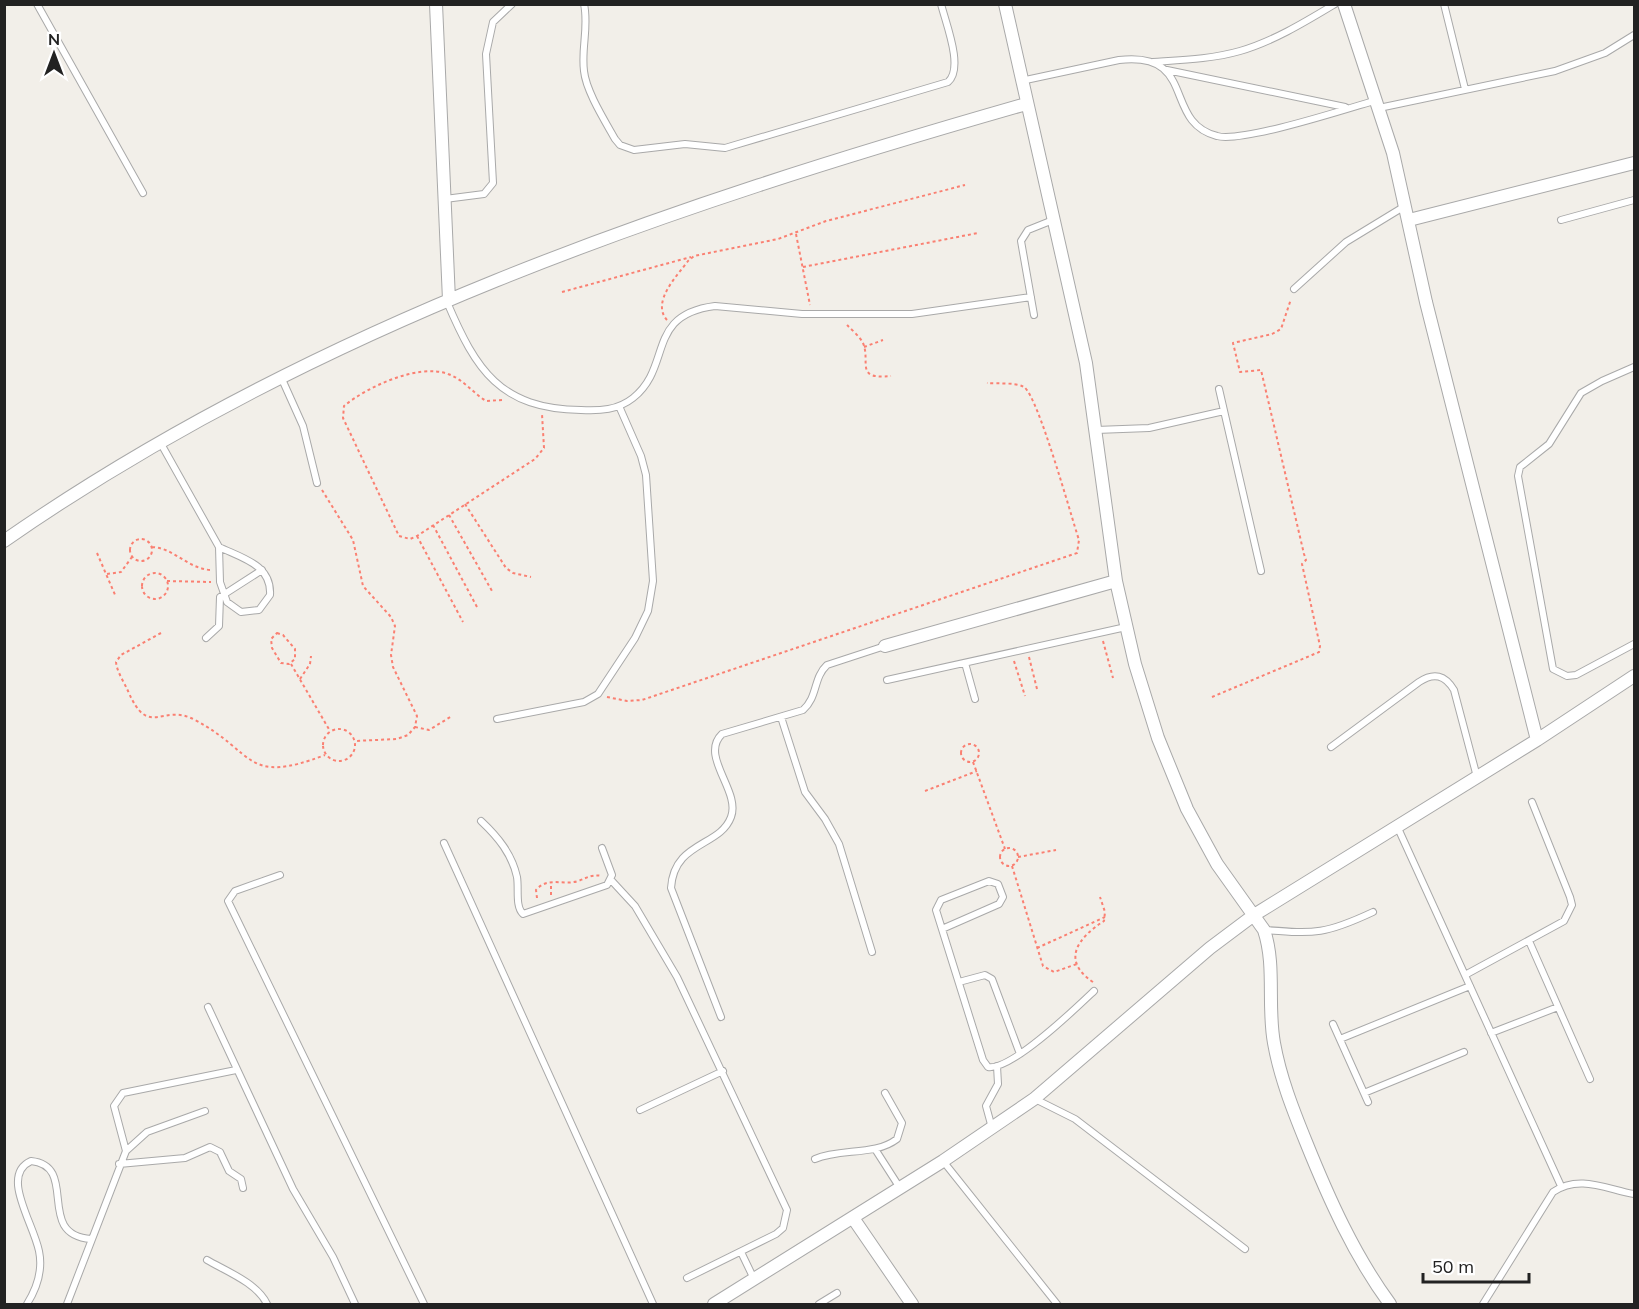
<svg xmlns="http://www.w3.org/2000/svg" width="1639" height="1309" font-family="Mulish,sans-serif">
  <rect width="100%" height="100%" fill="#f2efe9"/>
  <g fill="none" stroke-linecap="round" stroke-linejoin="round">
    <g stroke="#a9a9a9" stroke-width="8">
      <path id="service" d="M37,4L143,193
        M584,4C589,27 581,48 584,71C586,91 605,121 615,139L620,145L634,150L685,144L725,148L948,82C964,68 946,24 941,4
        M1444,4L1465,89
        M1153,62C1182,60 1212,59 1240,51C1274,41 1305,22 1335,4
        M1167,70L1345,107
        M1021,81L1119,60C1198,51 1162,122 1217,136C1242,143 1346,109 1377,100
        M1379,108L1555,71L1605,53L1634,35
        M445,199L484,194L493,183L486,54L493,22L512,4
        M1561,220L1634,200
        M1294,289L1346,242L1405,206
        M447,302C476,370 500,409 581,410C600,411 618,410 633,398C673,366 645,315 715,306L802,314H912L1031,297
        M1034,315L1021,241L1028,230L1053,220
        M1634,367L1602,381L1581,393L1549,444L1520,467L1518,476L1553,669L1567,676L1576,675L1634,644
        M281,377L303,426L317,483
        M1219,389L1261,571
        M1096,430L1149,428L1224,411
        M160,442L219,547L220,582L227,602L241,612L259,610L270,595C272,565 242,558 219,547
        M206,638L219,626L220,597L262,570
        M965,663L975,699
        M887,680L1126,627
        M781,717L805,792L825,819L839,844L872,952
        M497,719L584,702L598,694L635,638L648,611L653,581L646,475L641,456L619,406
        M1331,747L1419,682C1434,672 1445,675 1454,690L1477,777
        M481,821C498,837 512,854 517,877C519,889 515,906 523,914L607,885L612,875L602,848
        M1397,826L1561,1186
        M444,843L653,1304
        M280,875L235,891L228,901L424,1304
        M611,880L635,906L677,977L787,1210L783,1228L776,1234L687,1278
        M942,929L999,904L1003,897L998,884L989,881L941,900L936,910L983,1060L988,1067C1011,1071 1076,1008 1094,991
        M1265,930C1316,934 1326,934 1373,912
        M1529,941L1590,1079
        M1465,975L1564,921L1572,905L1570,897L1532,802
        M959,982L985,975L992,979L1020,1054
        M208,1007L293,1189L333,1257L355,1304
        M721,1017L671,888C674,841 720,847 731,817C741,791 699,756 722,734L803,710C818,697 813,678 827,665L885,646
        M1333,1024L1368,1102
        M1491,1033L1558,1007
        M1340,1039L1470,986
        M1364,1093L1464,1052
        M1035,1099L1075,1119L1245,1249
        M640,1110L723,1071
        M992,1128L986,1106L998,1084L997,1066
        M875,1149L900,1188
        M126,1151L114,1106L123,1093L236,1070
        M815,1159C841,1148 875,1156 897,1139L902,1123L885,1093
        M943,1161L1057,1304
        M119,1164L185,1158L210,1147L220,1152L229,1171L241,1179L243,1188
        M741,1252L754,1279
        M207,1260C226,1271 257,1283 267,1304
        M27,1304C37,1288 43,1270 39,1251C33,1222 0,1175 31,1161C80,1166 34,1235 91,1239
        M67,1304L126,1151L147,1132L205,1111
        M819,1304L837,1293
        M1483,1304L1553,1192C1579,1174 1606,1189 1634,1194"/>
    </g>
    <g stroke="#a9a9a9" stroke-width="14">
      <path id="minor" d="M436,4L449,300
        M1005,4L1086,363L1116,581L1135,664L1158,738L1187,809L1217,864L1264,930C1276,966 1267,1005 1274,1043C1280,1077 1293,1110 1306,1142C1329,1199 1354,1255 1390,1304
        M1344,4L1393,153L1426,302L1537,740
        M1409,220L1634,163
        M4,541C311,327 669,206 1026,104
        M885,646L1116,581
        M853,1218L912,1304
        M714,1304L943,1161L1034,1099L1210,948L1254,915L1537,740L1634,676"/>
    </g>
    <path stroke="#fa8072" stroke-width="2" stroke-dasharray="3 3" stroke-linecap="butt" d="M796,234L810,305
      M803,267L978,233
      M562,292L691,257
      M667,320C651,302 677,276 688,261L694,256L778,239L826,221L965,185
      M847,325C852,330 860,337 863,343C871,362 854,380 891,376
      M864,347L883,340
      M502,400L486,401C473,393 463,379 448,374C418,363 367,387 344,406L343,418L399,536L410,539L417,536L535,459L544,448L542,414
      M322,490L353,540L363,586L391,617L395,626L391,655L393,667L417,716L415,727L408,735L397,739L355,741
      M465,504L506,568L513,573L531,577
      M449,515L492,591
      M433,525L477,607
      M417,536L463,622
      M130 550a11 11 0 1 1 22 0a11 11 0 1 1-22 0Z
      M152,547C174,548 187,568 210,570
      M97,553L116,597
      M142 586a13 13 0 1 1 26 0a13 13 0 1 1-26 0Z
      M107,574L121,572L132,557
      M167,581L211,582
      M161,633L121,655L116,662C117,672 124,682 128,691C149,740 162,702 195,720C256,752 244,786 325,755
      M277,633L283,635L295,649V659L289,664L281,663L272,648L271,639Z
      M1103,641L1113,678
      M1029,657L1037,689
      M1014,661L1025,696
      M291,664L330,731
      M300,679L310,664L311,656
      M607,697L627,701L642,700L1077,553L1079,540C1071,516 1038,396 1024,387C1015,382 997,384 987,383
      M1212,697L1312,655L1319,652L1320,646L1302,564L1306,560L1304,554L1261,370L1240,372L1233,343L1272,334L1281,329L1291,299
      M415,727L429,730L452,716
      M323 745a16 16 0 1 1 32 0a16 16 0 1 1-32 0Z
      M961 753a9 9 0 1 1 18 0a9 9 0 1 1-18 0Z
      M973,762L1005,849
      M925,791L977,771
      M1000 857a9 9 0 1 1 18 0a9 9 0 1 1-18 0Z
      M1018,857L1056,850
      M1012,866L1043,966L1054,972L1077,964
      M551,895V882
      M537,898L536,890C548,876 564,886 578,881C587,878 591,874 602,876
      M1037,948L1105,917
      M1093,982C1060,960 1079,937 1104,921L1105,912L1100,897"/>
    <use href="#service" stroke="#fff" stroke-width="6"/>
    <use href="#minor" stroke="#fff" stroke-width="12"/>
  </g>
  <rect width="1639" height="1309" fill="none" stroke="#222222" stroke-width="12"/>
  <g transform="translate(54 54)" stroke="#ffffff" stroke-width="4.5" paint-order="stroke">
  <path d="M0-4.5L10 22L0 15L-10 22Z" fill="#222222"/>
  <text y="-9" font-size="16" font-weight="bold" text-anchor="middle" fill="#222222">N</text>
  </g>
  <path d="M1423 1273v9h106v-9" fill="none" stroke="#222222" stroke-width="3"/>
  <text x="1432" y="1273" font-size="18" fill="#222222" stroke="#ffffff" stroke-width="4.5" paint-order="stroke">50 m</text>
</svg>
